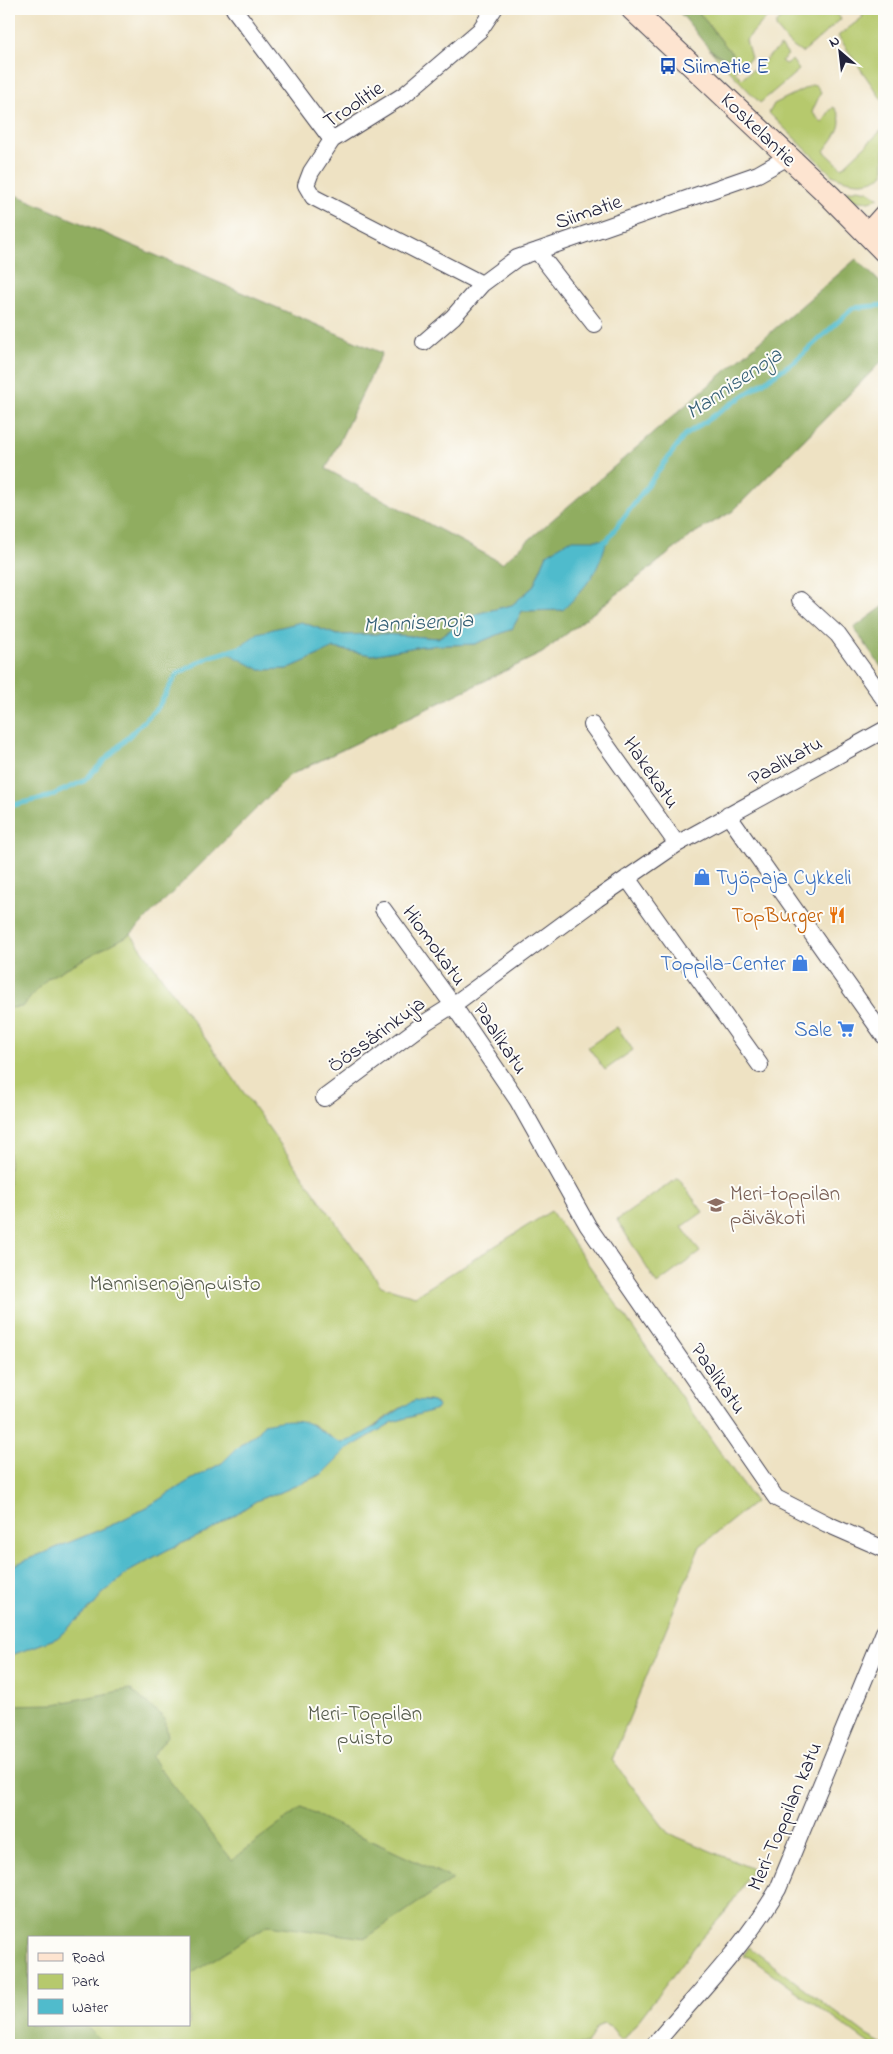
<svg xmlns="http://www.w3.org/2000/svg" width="893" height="2054" font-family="'Indie Flower',sans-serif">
  <rect width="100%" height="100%" fill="#fdfcf7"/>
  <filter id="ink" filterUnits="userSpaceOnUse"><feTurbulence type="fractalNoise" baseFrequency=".02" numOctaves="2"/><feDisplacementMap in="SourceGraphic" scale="10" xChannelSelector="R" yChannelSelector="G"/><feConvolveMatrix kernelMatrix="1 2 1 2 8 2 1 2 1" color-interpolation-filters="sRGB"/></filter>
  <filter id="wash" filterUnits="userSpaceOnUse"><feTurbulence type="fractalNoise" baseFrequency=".0096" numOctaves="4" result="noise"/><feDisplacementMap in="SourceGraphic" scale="20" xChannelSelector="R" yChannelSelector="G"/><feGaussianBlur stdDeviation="1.12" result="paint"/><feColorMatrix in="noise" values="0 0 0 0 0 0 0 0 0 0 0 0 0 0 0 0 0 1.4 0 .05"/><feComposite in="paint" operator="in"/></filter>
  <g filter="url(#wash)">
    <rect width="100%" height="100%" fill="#eee2c3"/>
    <path fill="#b6c96d" stroke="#6c7654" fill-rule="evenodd" d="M696,9H774L746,40L751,58L734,71L742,79L781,46L788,55L781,61L785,64L792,60L799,70L760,103L709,49L720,57L733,55Z
      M788,9H833L841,19L802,53L789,44L776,28V24Z
      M859,9H884V103L838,36L863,17Z
      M812,85H816L821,92L812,112L822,123C827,118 827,111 834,107C848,124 834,137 824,151L842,168L884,128V174C868,186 850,183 832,175L769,113L774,104Z
      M858,189L868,191L879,198C865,204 853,202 840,193Z
      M884,359L733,511L696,532L542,653L290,775L131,934L381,1286L415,1296L551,1211L755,1502L700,1546L612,1760L668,1833L753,1869L727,1910L700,1940L625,2038L621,2040L612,2028L604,2024L597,2027L587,2045H9V1656L57,1638L95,1604L100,1596L132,1569L167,1550L208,1532L256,1501L270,1495L279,1493L322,1474L346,1450L393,1422L414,1416L437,1404C415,1390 381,1422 364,1434C357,1438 350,1441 342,1443L336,1441L312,1424H264L258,1432L239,1446L222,1463L187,1482L149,1506L112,1525L9,1567V806L378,644ZM29,1938H189V2025H29Z
      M617,1027L633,1050L605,1070L588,1047Z
      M678,1178L703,1212L682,1227L700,1252L657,1284L617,1220Z
      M749,1947L866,2035L884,2045H871L749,1957L743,1956Z"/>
    <path fill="#90ad60" stroke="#59684e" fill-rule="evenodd" d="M675,9H696L733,55L732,58L729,59C703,53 695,24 675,9Z
      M9,192L382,353L326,469L502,563L856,259L884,286V359L733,511L696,532L542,653L290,775L131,934L48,978L22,1007L9,1008ZM547,554L563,610L522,611L512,629L475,644L421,646L372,655L334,648L287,669L260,670L301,622L337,635L383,634L437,638L476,614L512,605L533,587Z
      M884,606V671L854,628Z
      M130,1689L164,1718L168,1736L151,1757L232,1860L301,1808L453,1879L366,1938L268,1925L189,1975V1938H29V2025H85L105,2045H9V1705L55,1704Z"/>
    <path fill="#50bbcc" stroke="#396e84" d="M570,540H607C597,575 588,584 563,610L522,611L512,629L475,644L421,646L372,655L334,648L287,669L260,670L230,654L258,633L301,622L337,635L383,634L438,638L476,614L512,605L533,587L547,554Z
      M415,1400L433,1402L438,1406L437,1409L393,1422L346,1450L322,1474L279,1493L270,1495L256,1501L208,1532L167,1550L132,1569L100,1596L95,1604L57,1638L9,1656V1567L112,1525L149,1506L187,1482L222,1463L239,1446L258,1432L264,1424C284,1420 301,1416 318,1429C326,1434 333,1440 342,1443C369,1435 390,1413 415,1400Z"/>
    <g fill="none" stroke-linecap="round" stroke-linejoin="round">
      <path stroke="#50bbcc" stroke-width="5" d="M602,543L607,540L685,435L795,361L853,308L884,305
        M9,806L48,797L84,781L158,707L177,674L209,657L243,647"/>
    </g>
  </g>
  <g filter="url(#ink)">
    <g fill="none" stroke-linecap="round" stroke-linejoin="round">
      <g stroke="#413f4f" stroke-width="18">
        <path id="street" d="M234,9L332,140
          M537,251L594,324
          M482,284L313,197L306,185L311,172L332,140L404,95L480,30L494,9
          M424,342L453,317L482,284L517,258L758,174L788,157
          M800,600L838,635L884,699
          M592,725L677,844
          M884,730L677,844L597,899L453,1005L518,1101L588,1226L776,1498L827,1524L884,1549
          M728,815L884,1036
          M627,878L760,1065
          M324,1098L426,1022L453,1005L383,909
          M654,2045C696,1995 745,1946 778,1889L884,1632"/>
      </g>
      <g stroke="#413f4f" stroke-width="24">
        <path id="secondary" d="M632,9L829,195L884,251
          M868,234L884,216"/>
      </g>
      <use href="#street" stroke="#fff" stroke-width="16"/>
      <use href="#secondary" stroke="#fde4d0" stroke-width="22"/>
    </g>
  </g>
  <defs>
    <g id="bus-bare" transform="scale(1.35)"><path d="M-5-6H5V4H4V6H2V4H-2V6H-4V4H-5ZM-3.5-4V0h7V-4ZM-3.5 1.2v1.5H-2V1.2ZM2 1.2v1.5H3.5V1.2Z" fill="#1a4fb4" stroke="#fdfcf7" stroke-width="2.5" paint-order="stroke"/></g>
    <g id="shop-bare" transform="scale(1.35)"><path d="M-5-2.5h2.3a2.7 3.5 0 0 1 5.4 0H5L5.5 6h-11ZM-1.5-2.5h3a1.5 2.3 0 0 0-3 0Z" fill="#3f7fe0" stroke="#fdfcf7" stroke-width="2.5" paint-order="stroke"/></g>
    <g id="restaurant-bare" transform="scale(1.35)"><path d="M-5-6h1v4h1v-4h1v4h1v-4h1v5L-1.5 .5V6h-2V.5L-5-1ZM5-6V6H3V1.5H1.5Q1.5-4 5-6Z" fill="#e8710a" stroke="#fdfcf7" stroke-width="2.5" paint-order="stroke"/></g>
    <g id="supermarket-bare" transform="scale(1.35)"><path d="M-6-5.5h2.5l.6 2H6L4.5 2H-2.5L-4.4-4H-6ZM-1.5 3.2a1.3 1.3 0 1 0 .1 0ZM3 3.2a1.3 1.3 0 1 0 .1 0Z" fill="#3f7fe0" stroke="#fdfcf7" stroke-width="2.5" paint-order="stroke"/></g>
    <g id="school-bare" transform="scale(1.35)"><path d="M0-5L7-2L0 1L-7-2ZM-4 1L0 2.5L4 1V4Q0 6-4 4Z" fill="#8d6e63" stroke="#fdfcf7" stroke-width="2.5" paint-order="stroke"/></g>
  </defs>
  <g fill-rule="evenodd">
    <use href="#bus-bare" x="668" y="66"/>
    <use href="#shop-bare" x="702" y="877"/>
    <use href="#restaurant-bare" x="837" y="915"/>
    <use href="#shop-bare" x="800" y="963"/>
    <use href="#supermarket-bare" x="846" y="1029"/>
    <use href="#school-bare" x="716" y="1205"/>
  </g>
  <g text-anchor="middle" stroke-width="4" stroke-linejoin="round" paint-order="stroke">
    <g font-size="21" fill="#164399" stroke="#fdfcf7" text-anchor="start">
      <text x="682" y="73">Siimatie E</text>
    </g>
    <g font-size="21" fill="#22223b" stroke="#fdfcf7">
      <text transform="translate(353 104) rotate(-34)" y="7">Troolitie</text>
      <text transform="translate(759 129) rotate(44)" y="7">Koskelantie</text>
      <text transform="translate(588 211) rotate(-19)" y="7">Siimatie</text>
      <text transform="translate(785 760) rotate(-29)" y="7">Paalikatu</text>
      <text transform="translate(652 772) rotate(55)" y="7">Hakekatu</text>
      <text transform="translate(435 945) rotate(54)" y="7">Hiomokatu</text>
      <text transform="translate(376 1034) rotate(-36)" y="7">Öössärinkuja</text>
      <text transform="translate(501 1038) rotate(56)" y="7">Paalikatu</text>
      <text transform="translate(719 1378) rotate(55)" y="7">Paalikatu</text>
      <text transform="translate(784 1816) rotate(-67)" y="7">Meri-Toppilan katu</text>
    </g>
    <g font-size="21" fill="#366cbe" stroke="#fdfcf7" text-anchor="end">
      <text x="716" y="884" text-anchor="start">Työpaja Cykkeli</text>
      <text x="786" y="970">Toppila-Center</text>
      <text x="832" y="1036">Sale</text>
    </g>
    <g font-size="21" fill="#c56008" stroke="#fdfcf7" text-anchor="end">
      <text x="823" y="922">TopBurger</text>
    </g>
    <g font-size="21" fill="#785e54" stroke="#fdfcf7" text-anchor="start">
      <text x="730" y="1200">Meri-toppilan<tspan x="730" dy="24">päiväkoti</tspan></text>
    </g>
    <g font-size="21" fill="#565c4c" stroke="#fdfcf7">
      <text x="175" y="1290">Mannisenojanpuisto</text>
      <text x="365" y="1720">Meri-Toppilan<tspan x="365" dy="24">puisto</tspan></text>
    </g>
    <g font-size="22" font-style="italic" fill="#345f75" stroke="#fdfcf7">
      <text transform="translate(733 382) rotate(-34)" y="8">Mannisenoja</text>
      <text transform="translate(418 621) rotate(-3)" y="8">Mannisenoja</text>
    </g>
  </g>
  <rect width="893" height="2054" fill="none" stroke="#fdfcf7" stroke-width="30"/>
  <rect x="28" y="1936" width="162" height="90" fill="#fdfcf7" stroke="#a5a5ac"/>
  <rect x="38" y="1953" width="25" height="8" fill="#fde4d0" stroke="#a5a5ac"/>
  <text x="72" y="1962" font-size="15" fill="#22223b">Road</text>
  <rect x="38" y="1974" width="25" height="15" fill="#b6c96d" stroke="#a5a5ac"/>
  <text x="72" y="1986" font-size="15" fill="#22223b">Park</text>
  <rect x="38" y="1999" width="25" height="15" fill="#50bbcc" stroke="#a5a5ac"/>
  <text x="72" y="2012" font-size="15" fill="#22223b">Water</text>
  <g transform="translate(840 52) rotate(332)" stroke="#fdfcf7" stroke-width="4" paint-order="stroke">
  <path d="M0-4L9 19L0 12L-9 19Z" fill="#22223b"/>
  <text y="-8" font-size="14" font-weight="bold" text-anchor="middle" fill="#22223b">N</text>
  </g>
</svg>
